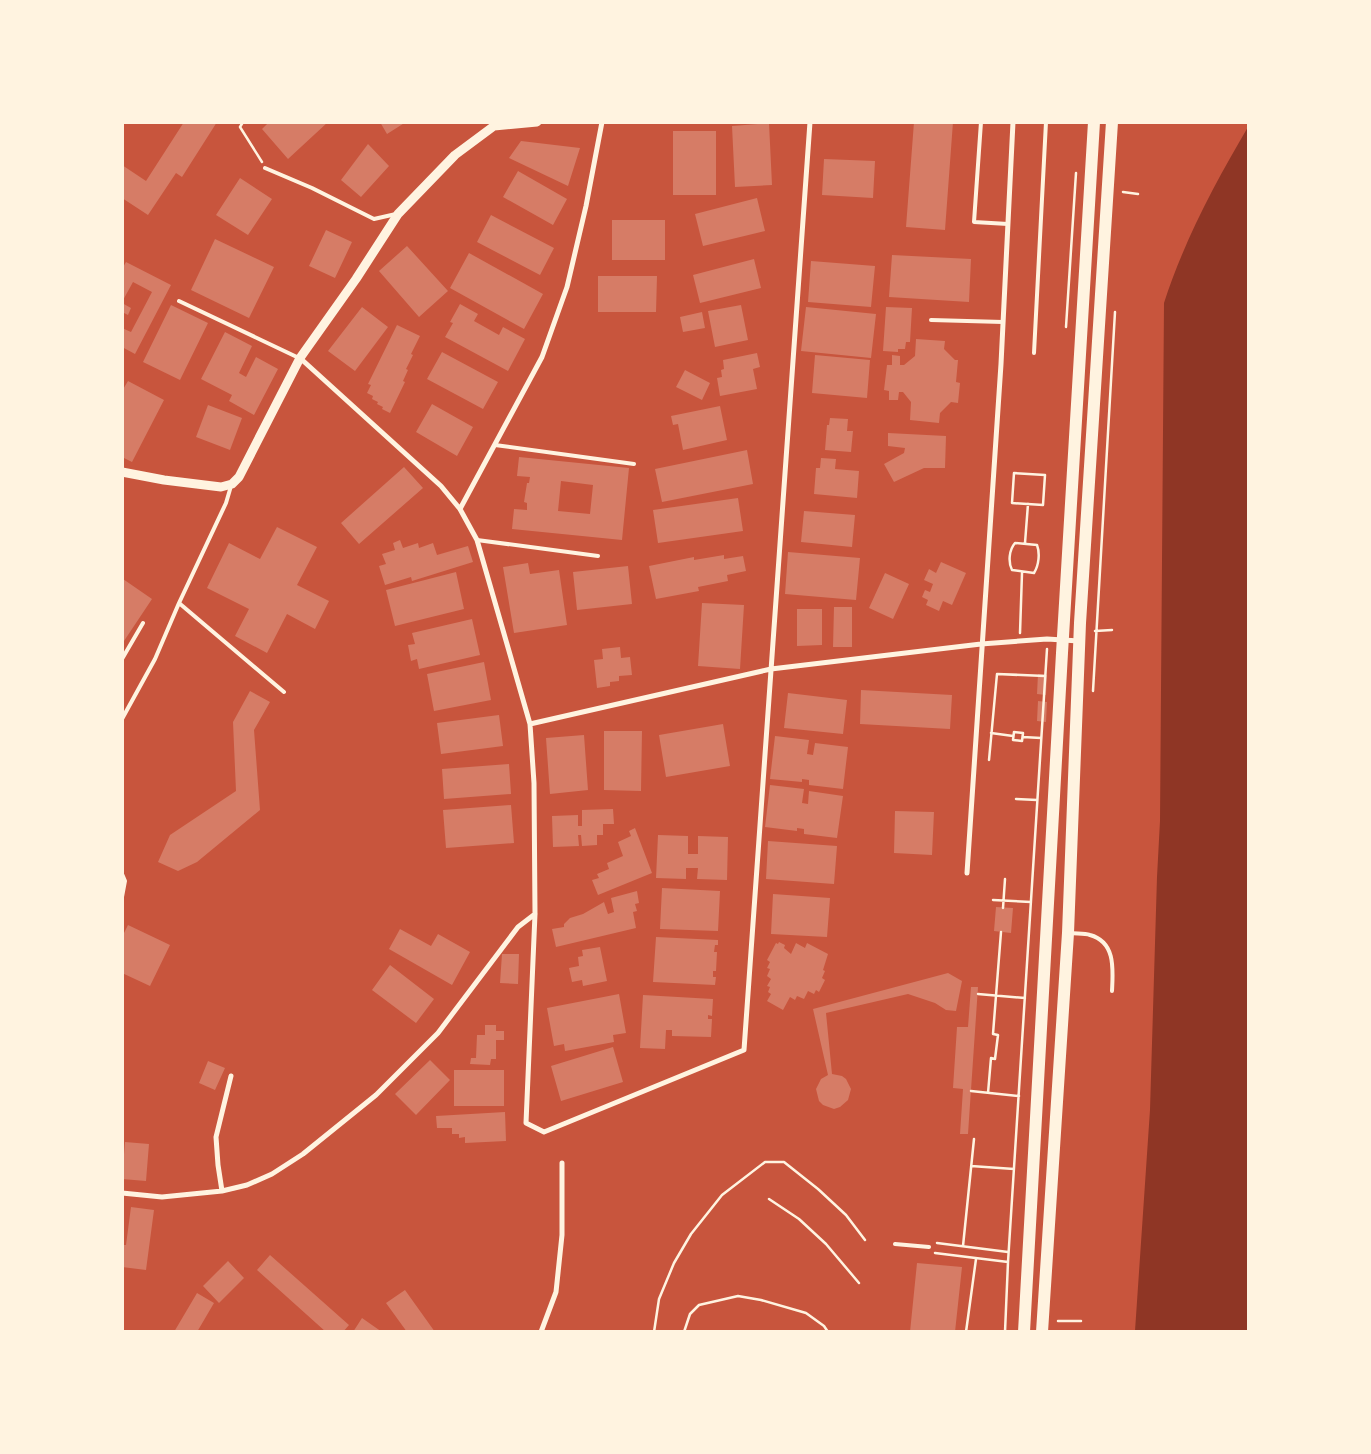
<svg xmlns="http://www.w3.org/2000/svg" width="1371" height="1454" font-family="Figtree,sans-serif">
  <rect width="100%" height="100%" fill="#c8553d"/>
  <path fill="#8f3625" d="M1248,127V1331H1135L1150,1110L1157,877L1160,821L1164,303C1184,241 1215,183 1248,127Z"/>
  <path fill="#d67c66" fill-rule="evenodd" d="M184,122H217L182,177L176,173L148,215L122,198V165L146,181Z
    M269,122H328L288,159L262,129Z
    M380,122H406L387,134Z
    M914,122H953L945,230L906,227Z
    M769,123L772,185L735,187L732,126Z
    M673,131H716V195H673Z
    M521,141L580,148L568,186L509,158Z
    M368,144L389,166L361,197L341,180Z
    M824,159L875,161L873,198L822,195Z
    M518,171L567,199L553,225L503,197Z
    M240,178L272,199L248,235L216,215Z
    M757,198L765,231L703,246L695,214Z
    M491,215L554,248L540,275L477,242Z
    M612,220H665V260H612Z
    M326,230L352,242L335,278L309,266Z
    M215,239L274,267L249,318L191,290Z
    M407,246L448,291L419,317L379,271Z
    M469,253L543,294L524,329L450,288Z
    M892,255L971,259L969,302L889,297Z
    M754,259L761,288L700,303L693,275Z
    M811,261L875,266L871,307L808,302Z
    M126,262L171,285L135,354L122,347V328L131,332L152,292L133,282L122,302V269Z
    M598,276H657L656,312H598Z
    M122,303L131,308L128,315L122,312Z
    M460,304L478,314L474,321L499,335L503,327L525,339L508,371L445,337L453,323L450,322Z
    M171,305L208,323L180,380L143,362Z
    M741,305L748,340L715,347L708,311Z
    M362,307L388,327L355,371L328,351Z
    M806,307L876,314L871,358L801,351Z
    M886,307L912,308L910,342H906L905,349H898V352L883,351Z
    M702,312L705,328L683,332L680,317Z
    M397,325L420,336L411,354L413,355L406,369L408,370L403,381L405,382L390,413L382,409L383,407L377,404L378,402L372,399L373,396L367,393L371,385L368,384Z
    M225,332L252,346L239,373L246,377L256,357L278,369L254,415L229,401L232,395L201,379Z
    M916,339L945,341L944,349L955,360H958L956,382L960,383L958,403L951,402L940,413L939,423L910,420L911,402L903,392H899L898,400H889V391L884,390L887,365H892V355L900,356V365H904L915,356Z
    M442,352L498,382L483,409L427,379Z
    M757,353L760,367L753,369L757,389L720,396L717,378L722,377L721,370L724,369L723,360Z
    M815,355L870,360L867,398L812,393Z
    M685,370L710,383L702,400L676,387Z
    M128,381L164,400L132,462L122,457V391Z
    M432,404L473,427L457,456L416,432Z
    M208,405L242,418L230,450L196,437Z
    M720,406L727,440L683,450L678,424L673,425L671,416Z
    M830,418L848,419L847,431H853L851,452L825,450L827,425H829Z
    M888,433L946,436L945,468H924L894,482L884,464L904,453L905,448L888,446Z
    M747,450L753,484L662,502L655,469Z
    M519,457L629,468L622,540L512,529L514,509L527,510V503L524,502L527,483H529L530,477L517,476ZM561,481L593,485L590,514L558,511Z
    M821,458L836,459L835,469L859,471L857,498L814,494L816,468H820Z
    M404,467L423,488L359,544L341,523Z
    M738,498L743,531L658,543L653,510Z
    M804,511L855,515L852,547L801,542Z
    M277,527L317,547L297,585L329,601L315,629L287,614L267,653L235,636L249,609L207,588L229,543L260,559Z
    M400,540L403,548L418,543L419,548L433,543L437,555L468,546L473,562L412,581L411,577L385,585L379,566L386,564L382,554L395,550L393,543Z
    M788,552L860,558L856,600L785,594Z
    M724,555V559L743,556L746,571L727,575L728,581L698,587L699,591L656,599L649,566L694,557V560Z
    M941,562L966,573L952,605L943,601L939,611L926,605L928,600L922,597L925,590L930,592L933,584L924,580L929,569L936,573Z
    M528,563L530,574L559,570L567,625L514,633L503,567Z
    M628,566L632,604L577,610L573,572Z
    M456,572L464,609L395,626L386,590Z
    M885,573L909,584L893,619L869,608Z
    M123,579L152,599L122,644V581Z
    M702,603L744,605L740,669L698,666Z
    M834,607H852V647H833Z
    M797,609H822V645L797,646Z
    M472,619L480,655L419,669L417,659L411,661L408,645L415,644L412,633Z
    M620,647L621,658L630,657L632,675L619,676V681L610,682V686L597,688L594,660L603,659L602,649Z
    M484,662L491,700L434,711L427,674Z
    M1038,674L1047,675L1046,695L1037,694Z
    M861,690L952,695L950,729L860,724Z
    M250,691L270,702L254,730L260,810L197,862L178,871L158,862L170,835L236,791L233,722Z
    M788,693L847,700L843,734L784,728Z
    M1038,701L1047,702L1046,722L1037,721Z
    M499,715L503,746L441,754L437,723Z
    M723,724L730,766L666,777L659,735Z
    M604,731H642L641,791L604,790Z
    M584,735L588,790L550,794L546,738Z
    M775,736L809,740L807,754L813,755L815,743L848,747L843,789L809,785V780L802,779V782L770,779Z
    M509,764L511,794L444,799L442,769Z
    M770,785L804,789L802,803L808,804L809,791L843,796L837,838L804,834V829L797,828V831L765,827Z
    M511,805L514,843L446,848L443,810Z
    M613,809L614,824H603V835H597V845L582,846L581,835H578L579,846L553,847L552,816L578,815V826H582V810Z
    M895,811L934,812L932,855L894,853Z
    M635,828L652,873L598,895L592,880L599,878L597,874L609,869L607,863L623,856L618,842L631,836L629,831Z
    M658,835L688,836V854H698V836L728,837L727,880L697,879L698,868H686V879L656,878Z
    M768,841L837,846L834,884L766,879Z
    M662,888L720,891L718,931L660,929Z
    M637,891L639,903L635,904L637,911L633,912L636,928L556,947L552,929L564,927V924L570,918L583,914L604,902L608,914L614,912L611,898Z
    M773,894L830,898L827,937L771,934Z
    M996,907L1013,908L1011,933L994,931Z
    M128,925L170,945L150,986L122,973V937Z
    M400,929L431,946L438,934L470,952L452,985L389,949Z
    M656,937L718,940V945H715L714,952H717L716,971H713V977H716L715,985L653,982Z
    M779,942L785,945L784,948L791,954L796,943L805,948L807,943L828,954L823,970L825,971L822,978L825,980L819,992L816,990L814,994L808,991L804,999L797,996L795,1000L790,997L783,1010L767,1001L771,994L768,992L770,987L767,986L771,979L767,976L770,969L767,968L770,962L767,960L776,943L778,944Z
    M600,947L607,981L583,986L582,980L572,982L569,968L579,966L578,957L583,956L582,950Z
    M502,954H519L518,984L500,983Z
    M390,965L434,999L416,1023L372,990Z
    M948,973L962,981L956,1011L946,1010L935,1003L908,994L826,1013L832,1074L842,1076L846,1079L851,1089L848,1100L840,1107L834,1109L823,1105L819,1101L816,1089L821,1079L828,1075L813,1009Z
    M971,987H978L968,1134H960L963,1089L953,1088L957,1027H968Z
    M619,994L626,1033L613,1035L614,1042L565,1051L564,1044L554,1046L547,1008Z
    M643,995L713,999L712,1016L708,1015V1019H712L711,1037L672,1036V1030H666L665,1049L640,1048Z
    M485,1025H496V1031H504V1040H496V1059H491L490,1065L470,1064L471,1058H476L477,1035H485Z
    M613,1047L623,1082L561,1101L551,1066Z
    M430,1060L450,1080L416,1115L395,1094Z
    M208,1061L225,1068L215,1090L199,1083Z
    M454,1070H504V1106H454Z
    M505,1112L506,1141L465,1143V1137L459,1138V1134H452V1128H437L436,1116Z
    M125,1142L149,1144L146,1181L122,1179Z
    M131,1207L154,1210L146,1270L122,1267V1245H126Z
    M270,1255L349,1325L343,1332H326L257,1270Z
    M228,1261L244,1278L219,1303L203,1286Z
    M917,1263L962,1267L955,1332H910Z
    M405,1290L435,1332H407L386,1303Z
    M197,1293L214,1303L197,1332H174Z
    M362,1318L382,1332H353Z"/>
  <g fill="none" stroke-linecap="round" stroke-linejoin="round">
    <path stroke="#fff3e0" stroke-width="2.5" d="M243,122L240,127L262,162
      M1123,192L1138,194
      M1066,327L1076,173
      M1014,473L1045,475L1043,505L1012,503Z
      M1015,543L1037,545C1040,553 1039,565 1034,573L1012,570C1008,562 1009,550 1015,543Z
      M1025,543L1028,504
      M1095,631L1112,630
      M1020,633L1022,573
      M1093,691L1115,312
      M1014,732L1023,733L1022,741L1013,740Z
      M991,733L1013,736
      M1023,737L1041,738
      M989,760L997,674L1045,676
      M1016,799L1037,800
      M993,900L1031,902
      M1003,908L1005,879
      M978,994L1025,998
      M971,1091L1019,1096
      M988,1093L991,1058L995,1059L998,1035L993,1034L1001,932
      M971,1166L1014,1169
      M769,1199L799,1219L826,1244L859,1283
      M937,1243L1008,1252
      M963,1246L974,1139
      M935,1253L1008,1262
      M1058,1321H1081
      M654,1332L659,1299L674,1263L691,1234L722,1195L765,1162H784L818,1189L846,1215L865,1240
      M684,1332L690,1314L699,1305L738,1296L761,1300L806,1313L824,1326L828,1332
      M966,1332L976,1259
      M1005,1332L1008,1262L1047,649"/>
    <path stroke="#fff3e0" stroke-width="4" d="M981,122L974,222L1008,224
      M265,168L312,188L374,219L396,214
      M179,301L299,358
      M931,320L1003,322
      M1034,353L1046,122
      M495,445L634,464
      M477,540L598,556
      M179,603L284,692
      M122,659L143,623
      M122,719L155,659L179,603L226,503L231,486
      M122,874L125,881L122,897
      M1070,933C1076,934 1084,933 1090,935C1116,942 1113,970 1112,991
      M895,1244L929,1247"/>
    <path stroke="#fff3e0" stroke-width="5" d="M300,358L441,486L460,509L477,540L530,724L534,783L535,914L526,1123L544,1132L744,1050L810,122
      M460,509L542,357L567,287L586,206L602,122
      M530,724L771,669L981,644L1047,639L1079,641
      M967,873L1001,364L1013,122
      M222,1191L218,1165L216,1137L231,1076
      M122,1193L162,1197L222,1191L247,1185L272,1174L303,1154L376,1095L438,1033L518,927L535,914
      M541,1332L556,1292L562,1235V1163"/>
    <path stroke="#fff3e0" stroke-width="9" d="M122,472L164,480L221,487L232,484L239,477L300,358L356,279L398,214L455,155L494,126L537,122"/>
    <path stroke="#fff3e0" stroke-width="12" d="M1024,1332L1062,653L1094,122
      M1042,1332L1068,933L1080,623L1112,122"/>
  </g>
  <rect width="1371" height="1454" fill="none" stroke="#fff3e0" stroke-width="248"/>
</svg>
